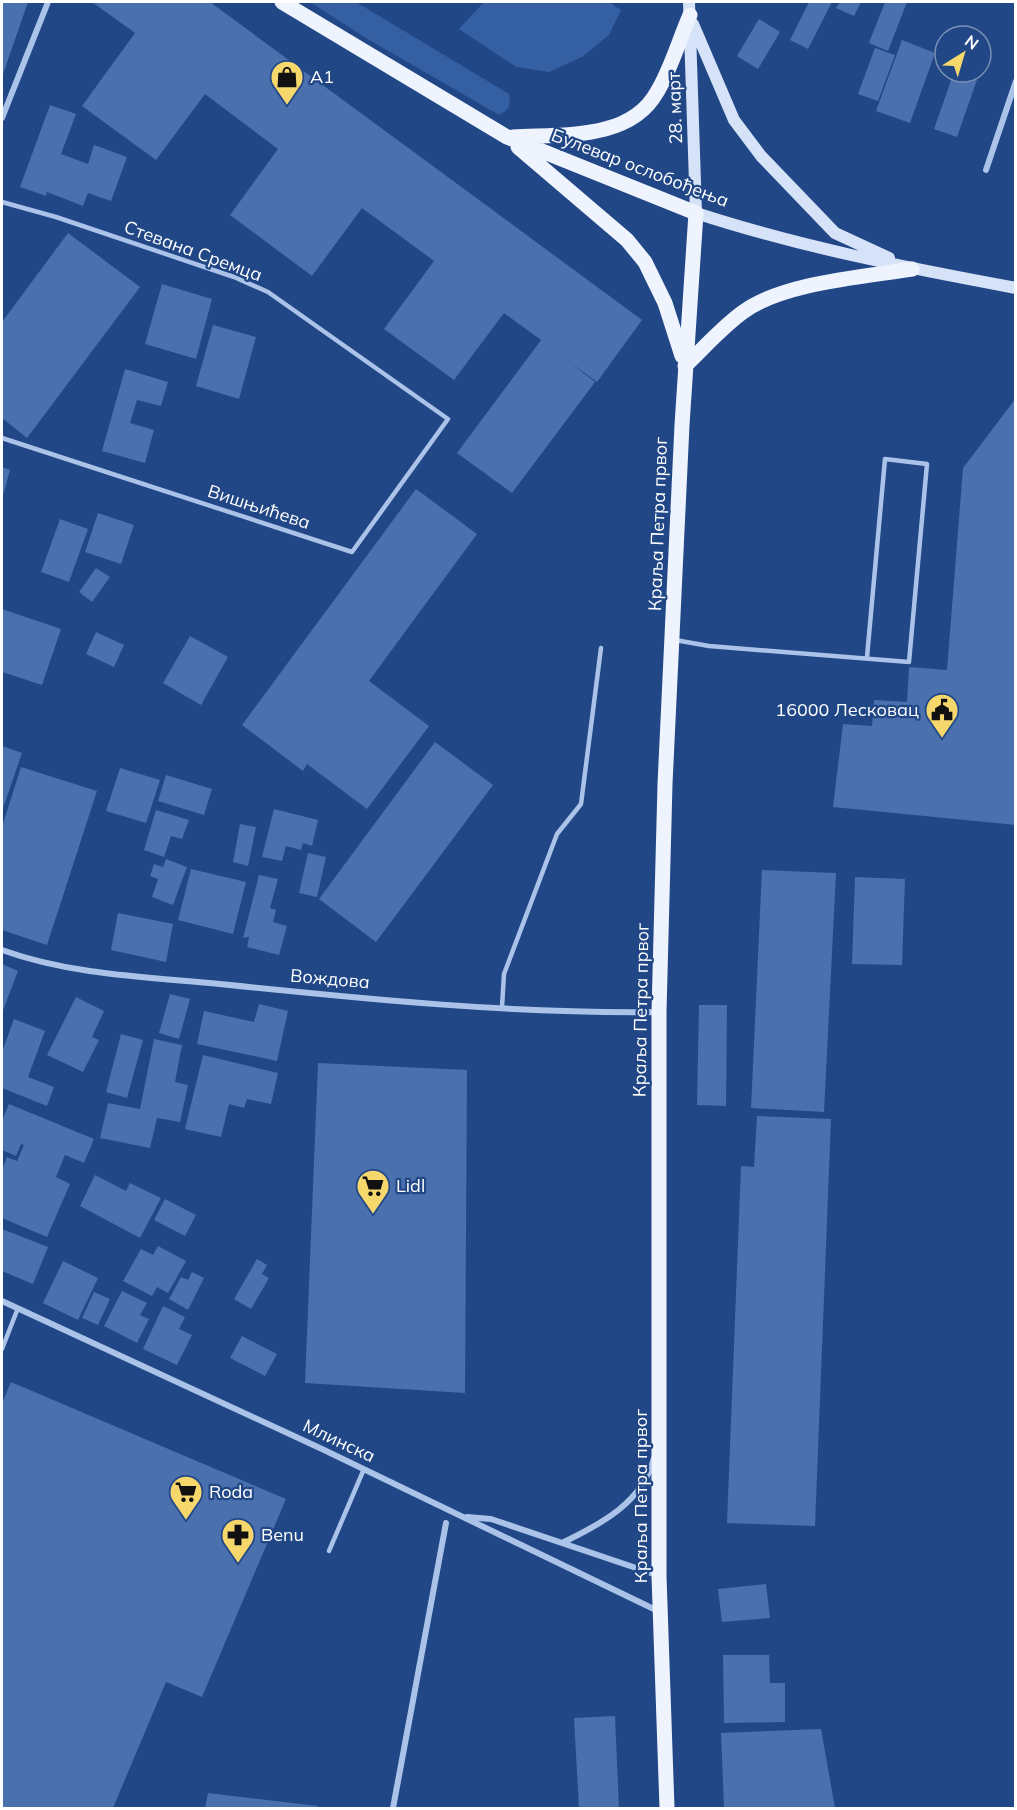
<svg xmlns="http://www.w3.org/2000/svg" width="1017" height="1810" font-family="Mulish,sans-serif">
  <rect width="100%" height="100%" fill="#214786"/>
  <path fill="#355fa3" d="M310,2H356L509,94C511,105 509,110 499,115L366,38Z
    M484,2H609L621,10L609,35L582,57L549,72L516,67L459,29Z"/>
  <path fill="#4a70ae" d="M2,2H28L2,77Z
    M92,2H210L642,320L597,382L568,361L595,382L512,493L457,453L541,340L504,313L454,380L384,329L434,261L362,208L312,276L230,215L278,149L205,94L156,160L82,106L135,33Z
    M809,2H832L808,49L790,40Z
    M840,2H861L854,16L836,8Z
    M885,2H907L888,51L869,43Z
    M759,19L780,32L758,69L737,56Z
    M902,40L935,53L910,123L876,111Z
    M875,48L895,55L878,101L858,94Z
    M954,72L979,74L957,137L934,129Z
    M50,105L76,114L61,154L88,164L94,145L127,157L111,201L88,193L83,206L47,192L46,196L20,187Z
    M68,233L140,287L27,438L2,418V322Z
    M162,284L212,299L196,359L145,344Z
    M213,325L256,337L239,399L196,386Z
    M125,369L168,382L161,406L137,400L130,423L154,430L145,463L102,451Z
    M1016,398V825L833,807L843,724L872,726L874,700L907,702L909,667L947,670L963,468Z
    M2,467L10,470L2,499Z
    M416,489L477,534L369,681L429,726L367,809L307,764L303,771L242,725Z
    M98,513L134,525L121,564L85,552Z
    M60,519L88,529L69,582L41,572Z
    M96,568L110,577L92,602L79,592Z
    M2,609L61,629L42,685L2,672Z
    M96,632L124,645L114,667L86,654Z
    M190,636L228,657L201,705L163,683Z
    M435,742L493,785L376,942L319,899Z
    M2,746L22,753L2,811Z
    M21,767L97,791L47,945L2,930V827Z
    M120,768L160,780L146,823L106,811Z
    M166,775L212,789L204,815L158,801Z
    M274,809L318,820L312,846L303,843L301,850L286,846L282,861L262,857Z
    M156,810L189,820L182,839L171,836L164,857L144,850Z
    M240,824L256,827L248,866L233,862Z
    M308,853L326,857L317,897L299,893Z
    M166,859L187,867L173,905L152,897L158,879L150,876L154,864L163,867Z
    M191,869L246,882L233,934L178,920Z
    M762,870L836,873L824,1112L751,1108Z
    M259,875L278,879L270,908L276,910L273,922L287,926L279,955L247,947L249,937L243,938Z
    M855,877L905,879L902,965L852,964Z
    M118,913L173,924L166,962L111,950Z
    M2,964L18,971L2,1013Z
    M170,994L190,999L179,1039L159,1033Z
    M76,997L104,1011L92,1037L99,1040L83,1072L47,1055Z
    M259,1004L288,1011L277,1061L197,1044L204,1011L254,1022Z
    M699,1005H727L726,1106L697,1105Z
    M14,1019L45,1031L28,1077L54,1087L47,1106L2,1088V1052Z
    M121,1034L143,1040L127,1098L106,1092Z
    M154,1039L182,1045L175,1082L188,1085L180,1122L157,1118L150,1148L100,1138L108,1103L140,1109Z
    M203,1055L278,1073L271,1104L247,1099L244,1108L229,1104L221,1137L185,1129Z
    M318,1063L467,1070L465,1393L305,1383Z
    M9,1104L94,1139L84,1163L65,1155L56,1177L70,1184L47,1237L2,1218V1170L7,1157L17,1161L24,1145L21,1144L16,1156L2,1150V1121Z
    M757,1116L831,1119L815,1526L727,1523L741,1166L754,1167Z
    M95,1175L126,1191L130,1183L161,1198L140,1238L80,1206Z
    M165,1199L196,1215L185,1236L154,1220Z
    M2,1229L48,1247L33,1284L2,1271Z
    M158,1246L186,1261L168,1293L157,1287L152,1296L123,1281L141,1249L153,1255Z
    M257,1259L267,1265L262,1274L269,1278L251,1309L234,1299Z
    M63,1261L98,1278L78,1320L43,1303Z
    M192,1272L204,1278L188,1310L169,1299L181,1277L188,1280Z
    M122,1291L147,1303L140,1315L149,1319L137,1343L104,1326Z
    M94,1292L110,1299L98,1325L82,1318Z
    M163,1306L185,1317L179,1329L192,1335L177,1365L143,1349Z
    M242,1336L277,1354L265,1376L230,1358Z
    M11,1382L286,1499L202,1697L166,1682L113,1808H2V1403Z
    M766,1584L770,1618L722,1622L718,1589Z
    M723,1655H769L770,1683H785V1722L724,1723Z
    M615,1716L619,1808H579L574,1718Z
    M821,1729L835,1808H724L721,1733Z
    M208,1793L318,1806V1808H205Z"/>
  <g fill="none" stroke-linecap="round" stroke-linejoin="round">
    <path stroke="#abc3e9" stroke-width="4.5" d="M2,202L56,217L234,277L268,292L448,419L352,552L2,438
      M675,640L709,646L909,662L927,464L885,459L867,657
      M502,1007L504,974L557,834L581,804L601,648
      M2,1349L18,1308
      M329,1551L364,1469"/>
    <path stroke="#abc3e9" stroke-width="6" d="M2,118L48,2
      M986,170L1016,81
      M2,950C71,975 147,977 220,984C365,999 513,1014 659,1012
      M2,1301L322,1449L658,1611
      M467,1517L491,1519L657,1575
      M564,1542C601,1524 643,1502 654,1458
      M393,1808L446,1523"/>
    <path stroke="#d6e2f7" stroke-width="12" d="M689,2L696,213C800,247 908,268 1016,288
      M693,24L734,120L761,156L835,233L889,258"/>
    <path stroke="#eef3fe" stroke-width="15" d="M282,2L507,137L696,213L682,425L665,784L659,1012V1576L667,1808
      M513,137C561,134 630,141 657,92C671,69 679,40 690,15
      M518,147L627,240L645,262L665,303L682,356
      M685,366C704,348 721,328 743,312C782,283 863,277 912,269"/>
  </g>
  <defs>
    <g id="shop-pin" transform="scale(1.725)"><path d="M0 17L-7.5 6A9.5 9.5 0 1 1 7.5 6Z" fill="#f6d76c" stroke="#214786"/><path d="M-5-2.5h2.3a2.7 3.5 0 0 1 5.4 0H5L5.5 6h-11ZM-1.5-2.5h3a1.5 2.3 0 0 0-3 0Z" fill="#111"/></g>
    <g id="civic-pin" transform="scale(1.725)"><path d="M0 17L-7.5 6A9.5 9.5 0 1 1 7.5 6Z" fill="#f6d76c" stroke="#214786"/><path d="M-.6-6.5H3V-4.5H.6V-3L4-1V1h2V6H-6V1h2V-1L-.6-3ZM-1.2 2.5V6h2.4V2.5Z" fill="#111"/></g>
    <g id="supermarket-pin" transform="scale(1.725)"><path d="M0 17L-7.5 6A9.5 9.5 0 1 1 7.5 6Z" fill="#f6d76c" stroke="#214786"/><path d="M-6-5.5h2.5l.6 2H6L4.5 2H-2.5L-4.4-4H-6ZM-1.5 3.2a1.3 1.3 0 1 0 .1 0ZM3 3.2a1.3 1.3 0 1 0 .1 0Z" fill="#111"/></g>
    <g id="pharmacy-pin" transform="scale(1.725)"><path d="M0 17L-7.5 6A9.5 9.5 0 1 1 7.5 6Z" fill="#f6d76c" stroke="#214786"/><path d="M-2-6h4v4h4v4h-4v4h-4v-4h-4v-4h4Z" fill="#111"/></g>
  </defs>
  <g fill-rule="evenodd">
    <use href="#shop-pin" x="287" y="77"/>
    <use href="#civic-pin" x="942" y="710"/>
    <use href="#supermarket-pin" x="373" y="1186"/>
    <use href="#supermarket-pin" x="186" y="1492"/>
    <use href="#pharmacy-pin" x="238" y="1535"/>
  </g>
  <g text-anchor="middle" stroke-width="4.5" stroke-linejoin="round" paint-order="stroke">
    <g font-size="18" fill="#fff" stroke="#214786" text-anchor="start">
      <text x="310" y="83">A1</text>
      <text x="919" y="716" text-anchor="end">16000 Лесковац</text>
      <text x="396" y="1192">Lidl</text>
      <text x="209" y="1498">Roda</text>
      <text x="261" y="1541">Benu</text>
    </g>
    <g font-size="18" fill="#fff" stroke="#214786">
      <text transform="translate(675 108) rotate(-92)" y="6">28. март</text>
      <text transform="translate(640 168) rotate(21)" y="6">Булевар ослобођења</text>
      <text transform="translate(193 251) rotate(20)" y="6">Стевана Сремца</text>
      <text transform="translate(259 507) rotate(18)" y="6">Вишњићева</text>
      <text transform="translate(658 524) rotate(-88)" y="6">Краља Петра првог</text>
      <text transform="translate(330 979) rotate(5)" y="6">Вождова</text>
      <text transform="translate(641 1010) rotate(-89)" y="6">Краља Петра првог</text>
      <text transform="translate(339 1441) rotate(25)" y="6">Млинска</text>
      <text transform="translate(641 1496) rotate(-90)" y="6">Краља Петра првог</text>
    </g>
  </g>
  <rect width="1017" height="1810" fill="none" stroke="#ffffff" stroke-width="6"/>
  <g transform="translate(963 54) rotate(37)"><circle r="28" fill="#214786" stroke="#7a91b6" stroke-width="1.5"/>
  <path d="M0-4.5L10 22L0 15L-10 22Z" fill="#f6d76c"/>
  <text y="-9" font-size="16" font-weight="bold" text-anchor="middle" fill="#ffffff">N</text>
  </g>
</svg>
